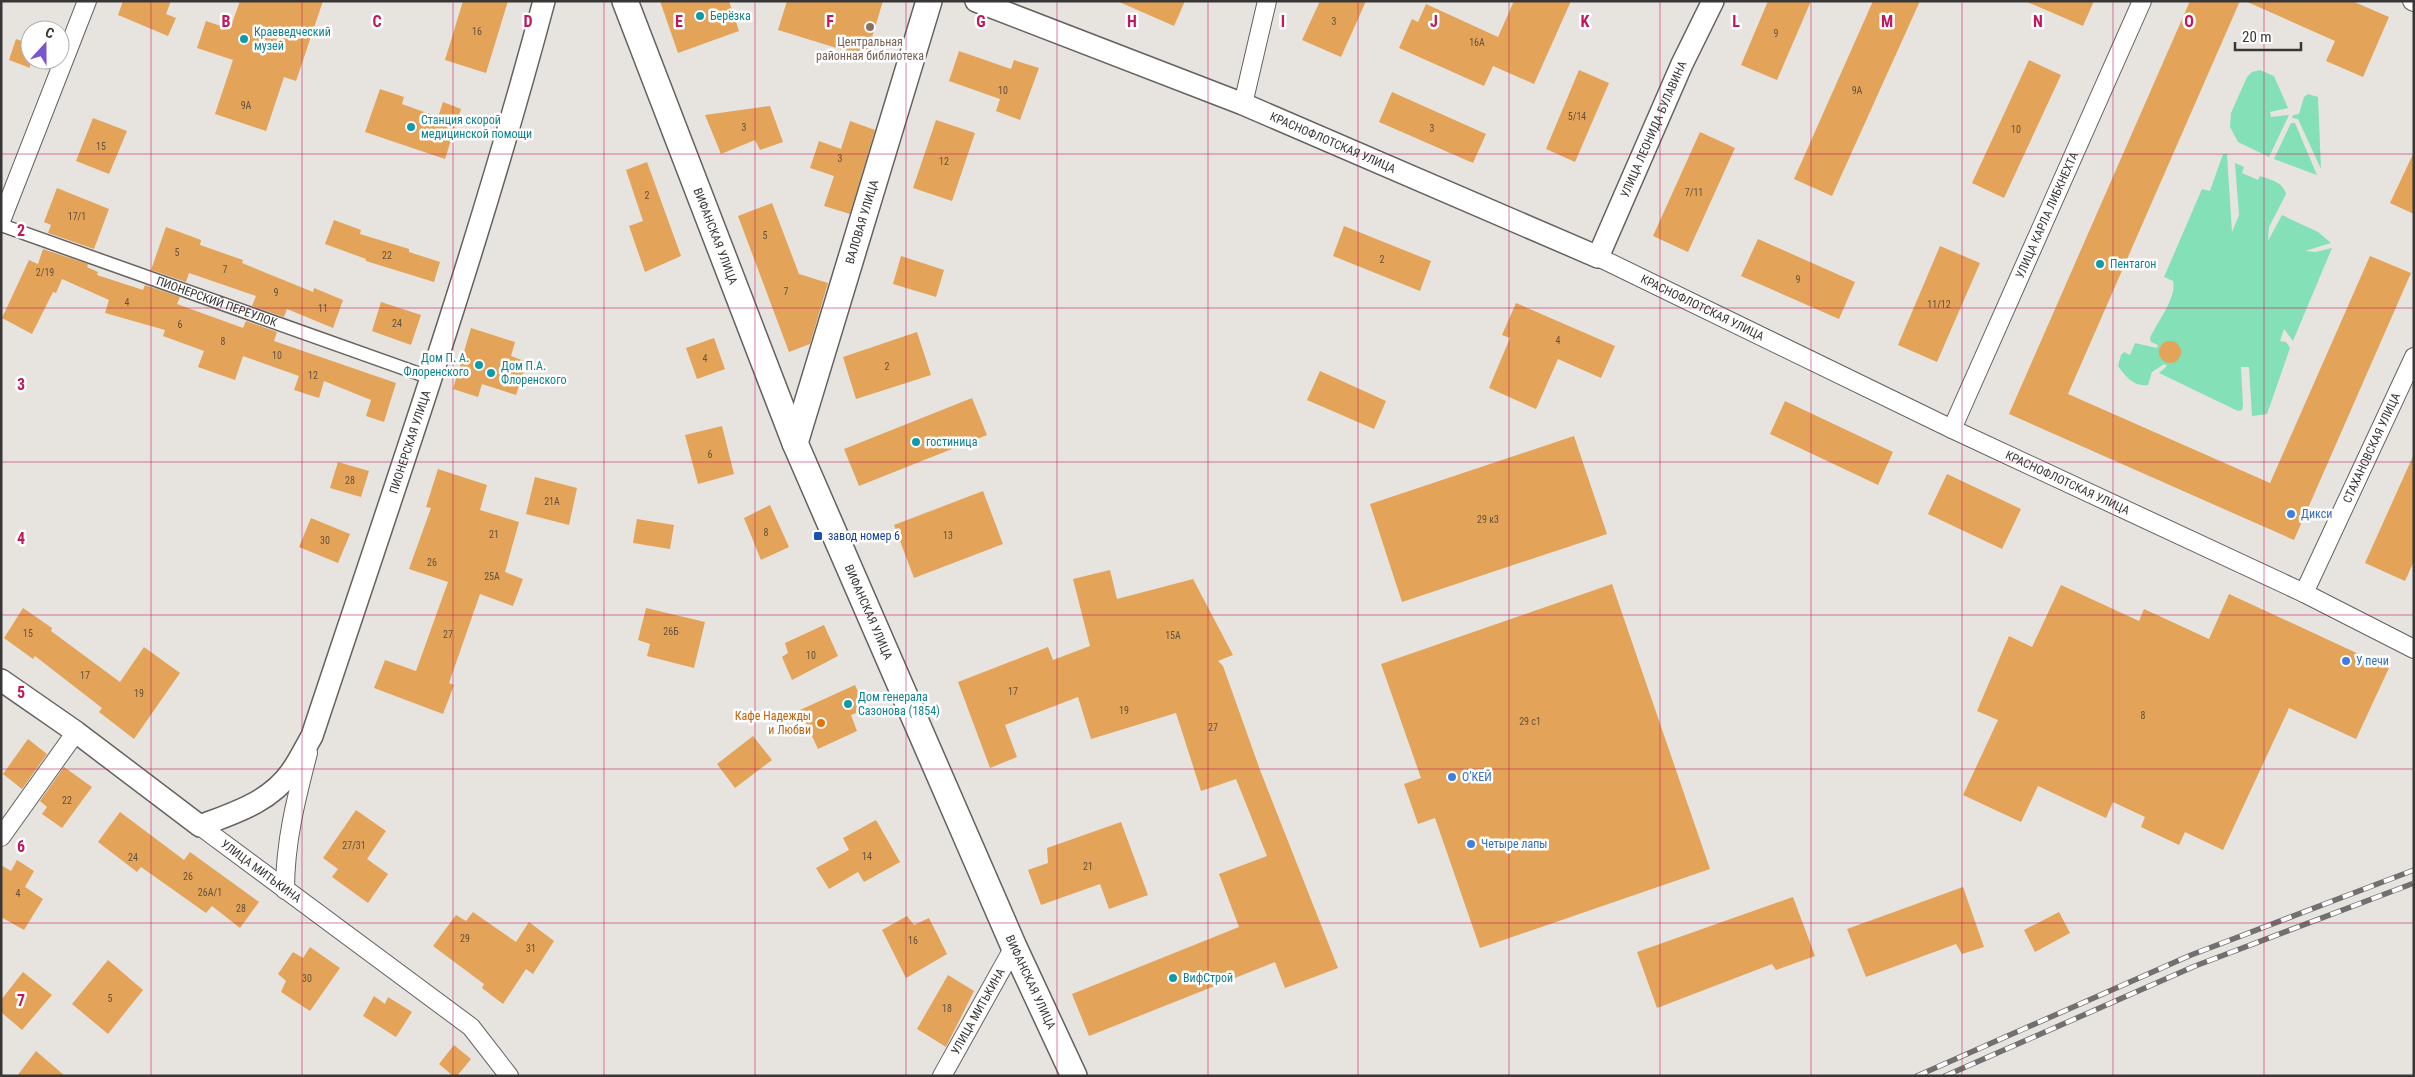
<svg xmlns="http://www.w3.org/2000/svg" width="2415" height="1077" font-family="'Roboto Condensed',sans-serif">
  <rect width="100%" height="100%" fill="#e7e4e0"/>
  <path fill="#83e0b7" d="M2260,70L2274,76L2288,108L2270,112L2271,117L2289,115L2269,157L2238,142L2230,127L2231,113L2247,77L2252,72Z
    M2308,94L2318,97L2321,169L2298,119L2292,118L2293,115L2299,114L2304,97Z
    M2291,123H2295L2317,175L2274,159Z
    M2223,154H2227L2232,232L2239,215L2235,163L2244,167L2242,173L2258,180L2260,176C2271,180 2283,182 2286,194L2269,227L2268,241L2282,215L2318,232L2331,243L2305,251L2316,252L2332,248L2293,341L2284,329L2280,341L2286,342L2290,348L2267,414L2252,416L2249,367H2241L2243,405L2242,410L2238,411L2159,373L2167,366L2164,364L2152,372L2148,385C2134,387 2126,377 2118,366L2121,355L2124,352L2130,355L2135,343L2157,348L2158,345L2151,342L2150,338C2157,322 2177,298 2173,281L2164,277L2202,189L2210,191Z"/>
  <path fill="#e3a358" d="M123,1H171L166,14L176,18L168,36L118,15Z
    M240,1H323L296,81L284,77L266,131L215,114L233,60L197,48L206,21L230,29Z
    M463,1H508L486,73L445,60Z
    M660,1H729L739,31L678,53Z
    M787,1H883L866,57L778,30Z
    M1117,1H1185L1174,26Z
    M1320,1H1366L1341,57L1302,40Z
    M1514,1H1571L1534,84L1493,66L1484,86L1399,48L1412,19L1418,22L1426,4L1498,37Z
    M1768,1H1811L1777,80L1741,65Z
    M1873,1H1920L1832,196L1794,179Z
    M2025,1H2094L2083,26Z
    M2190,1H2240L2068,394L2270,483L2370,256L2411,273L2294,540L2009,414Z
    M2245,1H2352L2389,17L2363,77L2326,61L2335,41Z
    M16,39L30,44V68L9,60Z
    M959,51L1011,69L1014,60L1039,68L1020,120L996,111L1000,99L949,81Z
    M2029,60L2061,75L2004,198L1972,183Z
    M1579,70L1609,83L1575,162L1546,149Z
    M380,89L404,97L402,104L438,117L443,102L461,109L445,159L365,132Z
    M1392,92L1486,134L1473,163L1379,122Z
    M770,106L783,142L760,150L755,140L721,154L705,115Z
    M93,118L127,131L109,174L76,161Z
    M936,120L975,133L952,201L913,188Z
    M850,121L875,130L850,214L824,206L834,176L810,168L819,141L841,149Z
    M1700,132L1735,148L1688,252L1653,236Z
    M2414,152V214L2390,203Z
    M647,162L681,256L645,272L629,226L643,221L626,170Z
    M57,188L109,209L94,249L48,233L51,225L44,222Z
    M772,203L799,274L828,283L810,344L789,352L738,216Z
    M334,220L361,230L360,234L409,249V252L440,262L434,282L366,261V259L325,244Z
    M1344,226L1431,261L1420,291L1333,256Z
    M166,227L201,240L200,245L243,260L242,263L313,292L314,288L343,300L333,328L287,309L284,317L252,306L256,296L189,273L186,282L151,270Z
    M1758,239L1855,282L1839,319L1741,276Z
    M1940,246L1980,263L1937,362L1898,345Z
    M43,249L88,264L87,267L98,272L97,275L143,290L145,285L180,297L177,304L243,328L246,321L277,332L274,341L396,383L384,422L366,416L371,400L324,381L319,398L294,390L299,376L243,356L235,380L198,367L204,351L163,336L165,330L105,313L109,300L62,279L56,293L53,292L32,334L2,318L29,260L38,264Z
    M901,256L944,270L936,297L893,284Z
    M381,302L421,315L411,345L372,331Z
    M1516,303L1615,346L1601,378L1558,359L1536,409L1489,388L1510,338L1502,335Z
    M471,328L515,342L511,356L527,362L516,395L482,384L478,397L453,389Z
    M917,332L931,375L856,399L843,357Z
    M714,338L725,369L697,379L686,348Z
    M2159 352a11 11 0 1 1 22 0a11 11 0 1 1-22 0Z
    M1320,371L1386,401L1374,429L1307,400Z
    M972,398L987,435L859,486L844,449Z
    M1785,401L1893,452L1878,485L1770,434Z
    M722,426L734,474L698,484L685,435Z
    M1574,436L1607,534L1402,602L1370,504Z
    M2414,454V561L2405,581L2365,563Z
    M338,462L369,471L361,497L330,488Z
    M438,469L487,485L480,510L519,522L505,572L523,579L513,606L480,594L449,683L454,685L443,714L374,688L385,660L416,671L448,582L409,569L431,508L426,507Z
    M1947,474L2021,509L2002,549L1928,514Z
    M535,477L577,488L569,525L526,514Z
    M983,491L1003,544L914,578L894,525Z
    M770,505L789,547L761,560L744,518Z
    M311,518L350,534L338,563L299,547Z
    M637,519L674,525L670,549L633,543Z
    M1110,570L1117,599L1193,579L1233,655L1218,661L1223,666L1260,770L1338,968L1285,988L1275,962L1089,1036L1072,994L1239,927L1219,874L1267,856L1236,779L1201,791L1176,713L1091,739L1078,697L1005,725L1017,757L990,768L958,682L1048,647L1053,660L1090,646L1073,579Z
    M1612,584L1710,869L1480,948L1435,818L1418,824L1404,784L1421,778L1381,664Z
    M2061,585L2139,621L2144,609L2209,639L2229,594L2389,668L2356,739L2289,708L2223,850L2185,832L2179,845L2141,827L2145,817L2113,802L2106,818L2038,786L2021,822L1963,795L1998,720L1977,711L2009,636L2032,647Z
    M23,608L52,628L51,631L120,682L144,647L180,673L134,739L99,712L102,708L35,656L33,659L4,638Z
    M646,608L705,622L694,668L647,656L650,644L638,640Z
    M824,625L838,656L792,680L782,657L788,653L785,643Z
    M855,685L866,709L851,715L857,731L818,749L800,710Z
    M753,736L772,760L735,788L717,764Z
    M28,739L47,754L22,789L3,774Z
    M64,767L92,787L62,828L42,814L47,807L40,801Z
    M356,810L386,831L367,859L388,874L368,903L332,877L338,869L323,858Z
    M120,812L184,860L190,852L259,902L240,928L212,906L206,913L141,867L137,872L98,842Z
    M876,820L900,862L864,882L858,872L829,889L816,868L849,850L843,838Z
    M1121,822L1148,895L1109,909L1100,884L1041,905L1028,870L1048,863L1047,848Z
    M17,860L34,871L25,887L43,899L24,930L1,917V865L11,871Z
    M1963,887L1984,947L1962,954L1956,944L1866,977L1847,929Z
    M1793,897L1815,956L1776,970L1772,964L1657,1008L1637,952Z
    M473,912L516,942L529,922L554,941L533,974L526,969L503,1004L482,988L484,984L433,946L456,915L466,921Z
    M2059,912L2070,933L2035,952L2024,930Z
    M907,916L914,925L929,918L947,954L906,978L882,930Z
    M310,947L340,968L310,1011L281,992L286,981L278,974L293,952L303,958Z
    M108,960L143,990L108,1034L72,1004Z
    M23,972L52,995L22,1030L1,1012V1000Z
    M948,975L974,991L946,1047L917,1029Z
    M374,996L385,1004L388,997L412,1012L396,1037L363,1016Z
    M454,1045L471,1059L457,1076H453L439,1064Z
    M36,1051L65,1076H17Z"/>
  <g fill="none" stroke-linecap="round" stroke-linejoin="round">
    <g stroke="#64615e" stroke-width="15">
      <g id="pedestrian">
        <path id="s1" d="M1,225L431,378"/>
      </g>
    </g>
    <g stroke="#64615e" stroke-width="20">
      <g id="minor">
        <path d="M2412,1L2414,2"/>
        <path d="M1243,104L1267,1"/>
        <path d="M1,221L87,1"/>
        <path id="s2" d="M1598,257L1952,429L2304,593L2414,649"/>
        <path id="s3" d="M1952,429L2142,1"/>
        <path id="s4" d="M2304,593L2414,357"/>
        <path id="s5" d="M200,826L471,1027L509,1076"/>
        <path d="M1,837L76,732"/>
        <path d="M285,890C285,842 296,799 308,753"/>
        <path id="s6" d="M942,1076L1014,947"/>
      </g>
    </g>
    <g stroke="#64615e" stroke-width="24">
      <g id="tertiary">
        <path id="s7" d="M976,1L1243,104L1598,257L1682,64L1713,1"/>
        <path id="s8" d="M1,680L76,732L200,826C233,813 269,803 291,772C299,761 305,748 312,736C393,492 478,249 544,1"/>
      </g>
    </g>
    <g stroke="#64615e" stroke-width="28">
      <g id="secondary">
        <path id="s9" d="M625,1L795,443L1014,947L1074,1076"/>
        <path id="s10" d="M795,443L929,1"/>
      </g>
    </g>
    <use href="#pedestrian" stroke="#fff" stroke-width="12"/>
    <use href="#minor" stroke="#fff" stroke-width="18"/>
    <use href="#tertiary" stroke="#fff" stroke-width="21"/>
    <use href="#secondary" stroke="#fff" stroke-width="25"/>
    <g stroke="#72706e" stroke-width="5.5">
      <path id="rail" d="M1917,1076L2191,955L2414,870
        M1945,1076L2195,966L2414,883"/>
    </g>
    <use href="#rail" stroke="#fff" stroke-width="4" stroke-dasharray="11" stroke-linecap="butt"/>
  </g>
  <path fill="none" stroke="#c2185b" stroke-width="1" stroke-opacity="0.55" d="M151,1V1076M302,1V1076M453,1V1076M604,1V1076M755,1V1076M906,1V1076M1057,1V1076M1208,1V1076M1358,1V1076M1509,1V1076M1660,1V1076M1811,1V1076M1962,1V1076M2113,1V1076M2264,1V1076M1,154H2414M1,308H2414M1,462H2414M1,615H2414M1,769H2414M1,923H2414"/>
  <g fill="#0f9aa8" stroke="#fff" stroke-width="2">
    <circle cx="700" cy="16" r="5"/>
    <circle cx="244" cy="39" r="5"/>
    <circle cx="411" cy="127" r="5"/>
    <circle cx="2100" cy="264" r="5"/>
    <circle cx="479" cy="365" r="5"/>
    <circle cx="491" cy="373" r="5"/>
    <circle cx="916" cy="442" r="5"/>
    <circle cx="848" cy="704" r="5"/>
    <circle cx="1173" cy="978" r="5"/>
  </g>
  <circle fill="#8d6e63" stroke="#fff" stroke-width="2" cx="870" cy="27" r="5"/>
  <g fill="#3f7fe0" stroke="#fff" stroke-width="2">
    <circle cx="2291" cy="514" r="5"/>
    <circle cx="2346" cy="661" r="5"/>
    <circle cx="1452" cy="777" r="5"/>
    <circle cx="1471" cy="844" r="5"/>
  </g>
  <rect fill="#1a4fb4" stroke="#fff" stroke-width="2" x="813" y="531" width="10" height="10" rx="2.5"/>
  <circle fill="#e8710a" stroke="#fff" stroke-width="2" cx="821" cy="723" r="5"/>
  <g text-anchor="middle" stroke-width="5" stroke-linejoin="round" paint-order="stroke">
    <g font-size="10" fill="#64523e">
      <text x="1334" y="25">3</text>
      <text x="477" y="35">16</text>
      <text x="1776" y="37">9</text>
      <text x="1477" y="46">16А</text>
      <text x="1003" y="94">10</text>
      <text x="1857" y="94">9А</text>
      <text x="246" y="109">9А</text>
      <text x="1577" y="120">5/14</text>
      <text x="744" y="131">3</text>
      <text x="1432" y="132">3</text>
      <text x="2016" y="133">10</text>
      <text x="101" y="150">15</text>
      <text x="840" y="162">3</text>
      <text x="944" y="165">12</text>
      <text x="1694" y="196">7/11</text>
      <text x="647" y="199">2</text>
      <text x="77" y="220">17/1</text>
      <text x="765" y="239">5</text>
      <text x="177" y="256">5</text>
      <text x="387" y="259">22</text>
      <text x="1382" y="263">2</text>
      <text x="225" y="273">7</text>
      <text x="45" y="276">2/19</text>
      <text x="1798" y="283">9</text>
      <text x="786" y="295">7</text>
      <text x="276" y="296">9</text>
      <text x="127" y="306">4</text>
      <text x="1939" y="308">11/12</text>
      <text x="323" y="312">11</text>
      <text x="397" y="327">24</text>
      <text x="180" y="328">6</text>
      <text x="1558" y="344">4</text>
      <text x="223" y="345">8</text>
      <text x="277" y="359">10</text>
      <text x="705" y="362">4</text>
      <text x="887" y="370">2</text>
      <text x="313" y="379">12</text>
      <text x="710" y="458">6</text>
      <text x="350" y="484">28</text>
      <text x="552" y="505">21А</text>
      <text x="1488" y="523">29 к3</text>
      <text x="766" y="536">8</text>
      <text x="494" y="538">21</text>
      <text x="948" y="539">13</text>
      <text x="325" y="544">30</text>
      <text x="432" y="566">26</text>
      <text x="492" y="580">25А</text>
      <text x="671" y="635">26Б</text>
      <text x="28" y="637">15</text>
      <text x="448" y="638">27</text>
      <text x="1173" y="639">15А</text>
      <text x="811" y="659">10</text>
      <text x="85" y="679">17</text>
      <text x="1013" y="695">17</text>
      <text x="139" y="697">19</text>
      <text x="1124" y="714">19</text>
      <text x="2143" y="719">8</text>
      <text x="1530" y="725">29 с1</text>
      <text x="1213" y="731">27</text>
      <text x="67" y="804">22</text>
      <text x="354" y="849">27/31</text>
      <text x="867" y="860">14</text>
      <text x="133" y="861">24</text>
      <text x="1088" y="870">21</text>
      <text x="188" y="880">26</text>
      <text x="210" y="896">26А/1</text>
      <text x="18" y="897">4</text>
      <text x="241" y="912">28</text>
      <text x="465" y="942">29</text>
      <text x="913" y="944">16</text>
      <text x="531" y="952">31</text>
      <text x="307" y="982">30</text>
      <text x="110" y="1002">5</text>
      <text x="947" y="1012">18</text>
    </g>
    <g font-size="12" fill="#0d838f" stroke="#fff" text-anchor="start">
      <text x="710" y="20">Берёзка</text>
      <text x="254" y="36">Краеведческий<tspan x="254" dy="14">музей</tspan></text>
      <text x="421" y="124">Станция скорой<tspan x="421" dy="14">медицинской помощи</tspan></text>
      <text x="2110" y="268">Пентагон</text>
      <text x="469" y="362" text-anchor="end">Дом П. А.<tspan x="469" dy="14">Флоренского</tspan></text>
      <text x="501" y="370">Дом П.А.<tspan x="501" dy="14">Флоренского</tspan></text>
      <text x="926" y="446">гостиница</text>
      <text x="858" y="701">Дом генерала<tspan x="858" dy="14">Сазонова (1854)</tspan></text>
      <text x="1183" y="982">ВифСтрой</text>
    </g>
    <g font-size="12" fill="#785e54" stroke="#fff">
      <text x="870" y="46">Центральная<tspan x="870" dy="14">районная библиотека</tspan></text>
    </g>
    <g font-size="12" fill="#393736" stroke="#fff">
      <text dy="4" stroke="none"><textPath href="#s7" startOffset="812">УЛИЦА ЛЕОНИДА БУЛАВИНА</textPath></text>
      <text dy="4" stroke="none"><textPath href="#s7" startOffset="384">КРАСНОФЛОТСКАЯ УЛИЦА</textPath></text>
      <text dy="4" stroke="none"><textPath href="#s3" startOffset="234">УЛИЦА КАРЛА ЛИБКНЕХТА</textPath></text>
      <text dy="4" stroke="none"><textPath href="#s10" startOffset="231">ВАЛОВАЯ УЛИЦА</textPath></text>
      <text dy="4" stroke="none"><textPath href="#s9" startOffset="252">ВИФАНСКАЯ УЛИЦА</textPath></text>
      <text dy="4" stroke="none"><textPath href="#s1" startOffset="229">ПИОНЕРСКИЙ ПЕРЕУЛОК</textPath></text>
      <text dy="4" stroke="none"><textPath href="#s2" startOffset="116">КРАСНОФЛОТСКАЯ УЛИЦА</textPath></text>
      <text dy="4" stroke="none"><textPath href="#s8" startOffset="706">ПИОНЕРСКАЯ УЛИЦА</textPath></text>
      <text dy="4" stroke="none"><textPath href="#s4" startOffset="160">СТАХАНОВСКАЯ УЛИЦА</textPath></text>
      <text dy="4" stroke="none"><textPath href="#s2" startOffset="521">КРАСНОФЛОТСКАЯ УЛИЦА</textPath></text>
      <text dy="4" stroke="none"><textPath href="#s9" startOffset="658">ВИФАНСКАЯ УЛИЦА</textPath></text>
      <text dy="4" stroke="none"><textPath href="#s5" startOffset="76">УЛИЦА МИТЬКИНА</textPath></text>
      <text dy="4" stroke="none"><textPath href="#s9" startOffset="1062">ВИФАНСКАЯ УЛИЦА</textPath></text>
      <text dy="4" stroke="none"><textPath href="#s6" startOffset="74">УЛИЦА МИТЬКИНА</textPath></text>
    </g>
    <g font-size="12" fill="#366cbe" stroke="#fff" text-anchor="start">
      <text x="2301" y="518">Дикси</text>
      <text x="2356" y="665">У печи</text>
      <text x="1462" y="781">О’КЕЙ</text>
      <text x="1481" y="848">Четыре лапы</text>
    </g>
    <g font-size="12" fill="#164399" stroke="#fff" text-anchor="start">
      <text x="828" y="540">завод номер 6</text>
    </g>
    <g font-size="12" fill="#c56008" stroke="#fff" text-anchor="end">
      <text x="811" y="720">Кафе Надежды<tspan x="811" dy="14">и Любви</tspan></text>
    </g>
  </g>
  <g font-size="16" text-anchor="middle" font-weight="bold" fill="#c2185b" stroke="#fff" stroke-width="5" stroke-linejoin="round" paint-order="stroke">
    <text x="226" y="27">B</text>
    <text x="377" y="27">C</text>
    <text x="528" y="27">D</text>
    <text x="679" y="27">E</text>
    <text x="830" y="27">F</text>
    <text x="981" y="27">G</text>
    <text x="1132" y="27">H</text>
    <text x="1283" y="27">I</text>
    <text x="1434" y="27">J</text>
    <text x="1585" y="27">K</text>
    <text x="1736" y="27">L</text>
    <text x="1887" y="27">M</text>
    <text x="2038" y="27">N</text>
    <text x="2189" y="27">O</text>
    <text x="21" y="236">2</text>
    <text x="21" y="390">3</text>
    <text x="21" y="544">4</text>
    <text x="21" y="698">5</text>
    <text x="21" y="852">6</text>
    <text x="21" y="1006">7</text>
  </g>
  <rect width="2415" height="1077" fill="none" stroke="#393736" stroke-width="5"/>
  <g transform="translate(45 45) rotate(21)"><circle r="24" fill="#ffffff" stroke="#b0afaf"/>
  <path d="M0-4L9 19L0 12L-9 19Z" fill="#7a55ce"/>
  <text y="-8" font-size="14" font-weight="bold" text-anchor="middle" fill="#393736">С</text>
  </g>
  <path d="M2235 42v8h66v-8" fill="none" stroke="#393736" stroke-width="2.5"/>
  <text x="2242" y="42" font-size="15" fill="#393736" stroke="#ffffff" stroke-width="4" paint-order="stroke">20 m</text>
</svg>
